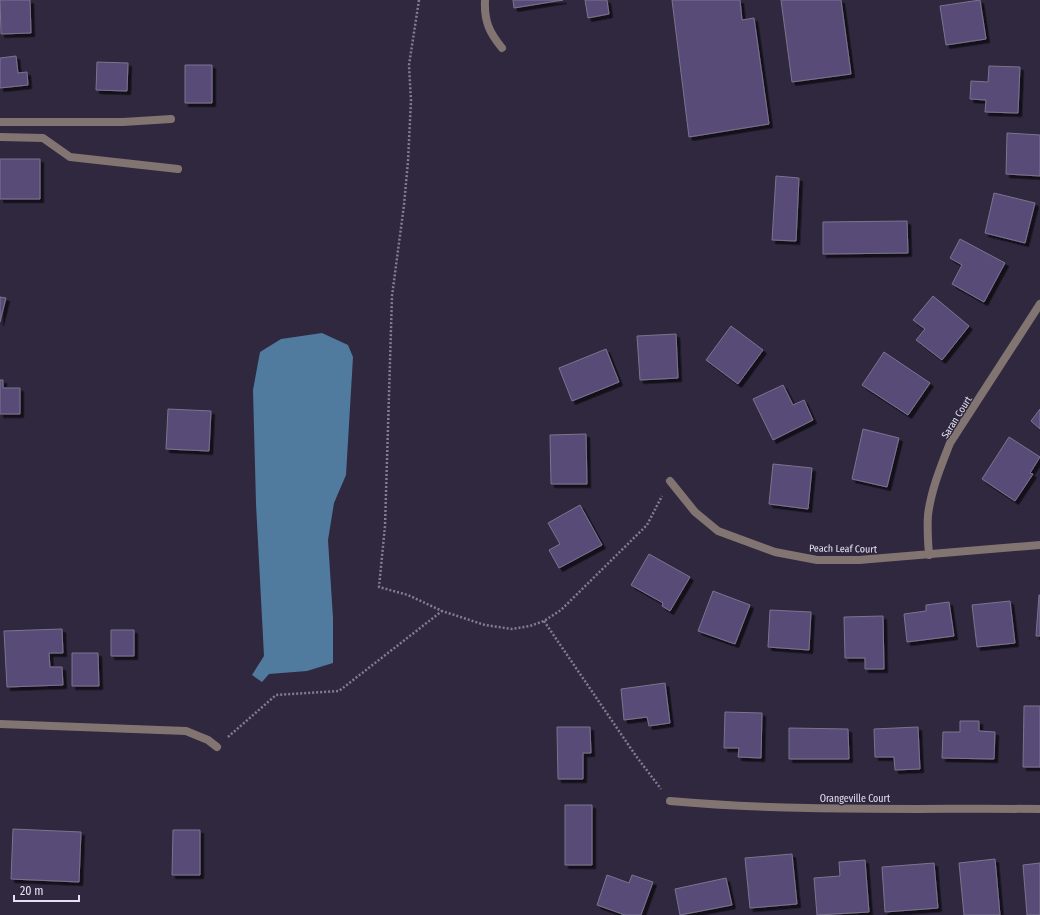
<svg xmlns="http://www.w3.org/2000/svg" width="1040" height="915" font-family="'Fira Sans Condensed',sans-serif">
  <defs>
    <filter id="shadow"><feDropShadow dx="3.5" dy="3.5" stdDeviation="0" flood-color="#0009"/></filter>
  </defs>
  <rect width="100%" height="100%" fill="#2f283f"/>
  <path fill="#507b9f" d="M322,333L348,345L353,357L346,475L334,503L328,540L333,618V663L307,671L269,674L262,682L252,675L264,656L256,504L253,390L260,352L281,339Z"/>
  <path fill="#594b78" stroke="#7b748e" filter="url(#shadow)" d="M0,0H30L31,33L1,34Z
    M513,0H563L514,8Z
    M585,0H607L609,14L588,18Z
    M672,0H740L742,20L754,18L769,124L689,137Z
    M781,0H841L851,74L792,82Z
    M980,0L986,39L946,45L940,6Z
    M16,56L18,73L27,72L28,85L0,88V58Z
    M97,62L128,63L127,91L96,90Z
    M185,65H212V103H185Z
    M989,66L1020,67L1018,113L985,112L986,100L970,99L971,81L988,82Z
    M1007,133L1040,135V176L1006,174Z
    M0,159H40V199H0Z
    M776,176L799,178L796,241L772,240Z
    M994,193L1035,203L1025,243L985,233Z
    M907,221L908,253L823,254V222Z
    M960,239L1005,263L984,302L952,284L962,265L950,258Z
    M933,296L969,326L942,360L916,340L925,329L913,320Z
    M0,297L6,298L0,322Z
    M731,326L763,350L738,384L706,360Z
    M676,334L678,378L640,380L637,336Z
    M606,349L619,382L572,401L559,368Z
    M884,352L930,383L908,415L862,385Z
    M0,380H3V388H20V414H0Z
    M783,385L793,405L804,400L813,420L773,440L753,399Z
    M168,409L211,411L209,451L166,449Z
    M1040,409V429L1031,421Z
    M863,429L899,438L887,487L852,479Z
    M586,434L587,484H551L550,435Z
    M1009,437L1040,457L1030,473L1033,474L1015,501L982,479Z
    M773,464L812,468L808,509L769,504Z
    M580,505L602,545L559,568L549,550L560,544L548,523Z
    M649,554L690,577L670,611L662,606L663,603L631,585Z
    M713,591L750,605L735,644L698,631Z
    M1039,595H1040V636H1036Z
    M1010,601L1015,643L977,647L972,605Z
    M949,602L954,636L907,642L904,614L926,611V605Z
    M770,610L811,612L809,650L768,647Z
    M883,616L884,669H865V658H845L844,617Z
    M62,629L63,653H49L50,667H62L63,685L7,687L4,631Z
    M111,630H134V656H111Z
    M72,653H98L99,686H72Z
    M665,683L670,723L649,726L647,717L624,720L621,689Z
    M1024,706H1040V767H1023Z
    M725,712L762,713L761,758L738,757L739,748H724Z
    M960,721H979V731L995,732L994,759L942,758L943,732H960Z
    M557,727H590L591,753H583V779H558Z
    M918,727L920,769L895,770L894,757H875L874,729Z
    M789,728L848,729L849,759H789Z
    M565,805H592V865H565Z
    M13,829L81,832L79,882L11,879Z
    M173,830H200V875H172Z
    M792,854L797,904L750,908L745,858Z
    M995,859L1000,915H964L959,863Z
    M865,860L869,912L817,915L814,878L840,876L839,862Z
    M934,863L938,908L885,912L882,867Z
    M1040,863V915H1027L1023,865Z
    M607,875L629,883L632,875L653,882L641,915H625L597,905Z
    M726,878L732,905L680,915L675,889Z"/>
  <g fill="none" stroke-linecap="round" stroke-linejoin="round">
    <path stroke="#837d90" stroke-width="2.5" stroke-dasharray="2 2" stroke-linecap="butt" d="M419,0L409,65L411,101L408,161L404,205L392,296L385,526L379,587L408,595L442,611L485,625L512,629L530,626L544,621L561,610L647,525L662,496
      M544,621L636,756L661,789
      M228,737L276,695L339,691L442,611"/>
    <path stroke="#827471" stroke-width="8" d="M485,0C484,21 489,32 502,48
      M0,122H123L171,119
      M0,137L43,138L70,157L178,169
      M0,724L186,731L208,740L217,747"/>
    <path stroke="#827471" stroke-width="8" d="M670,481L695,512L718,531L775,552L817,560H859L1040,545
      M929,555C928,542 927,528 928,515C931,490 941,466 950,443L1040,304
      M670,801C793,812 917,808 1040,809"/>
  </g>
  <g text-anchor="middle" stroke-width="3" stroke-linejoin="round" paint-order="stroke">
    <g font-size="10" fill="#e5e1f0" stroke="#2f283f">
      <text transform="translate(956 417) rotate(-58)" y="4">Saran Court</text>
      <text transform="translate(843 548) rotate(1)" y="4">Peach Leaf Court</text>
      <text x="855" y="802">Orangeville Court</text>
    </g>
  </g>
  <path d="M14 895v6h65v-6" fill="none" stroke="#e5e1f0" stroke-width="2"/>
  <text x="20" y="895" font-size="12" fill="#e5e1f0" stroke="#2f283f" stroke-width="3" paint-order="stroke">20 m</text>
</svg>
